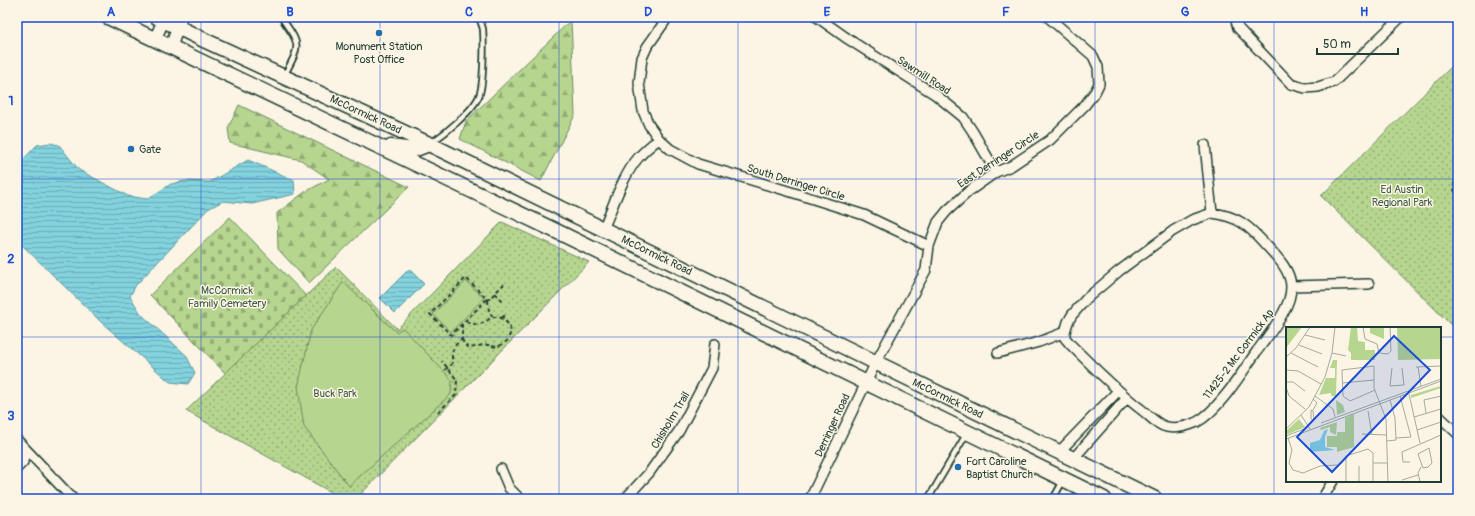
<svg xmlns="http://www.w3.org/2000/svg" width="1475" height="516" font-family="Pangolin,sans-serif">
  <defs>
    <pattern id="forest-firs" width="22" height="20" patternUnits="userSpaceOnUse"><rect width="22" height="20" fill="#b6d58e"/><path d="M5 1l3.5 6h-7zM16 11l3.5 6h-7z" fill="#93ae75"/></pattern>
    <pattern id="cemetery-stones" width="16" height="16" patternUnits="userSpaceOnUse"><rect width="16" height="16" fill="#b6d58e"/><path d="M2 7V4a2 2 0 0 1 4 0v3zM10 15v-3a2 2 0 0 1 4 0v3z" fill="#93ae75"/></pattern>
    <pattern id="park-dots" width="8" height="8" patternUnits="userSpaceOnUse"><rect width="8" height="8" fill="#b6d58e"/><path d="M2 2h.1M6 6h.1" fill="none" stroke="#93ae75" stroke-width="1.8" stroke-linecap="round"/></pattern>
    <pattern id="water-rules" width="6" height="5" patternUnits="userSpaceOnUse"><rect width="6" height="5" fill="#83d3df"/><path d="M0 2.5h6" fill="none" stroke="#6bacb6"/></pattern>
  </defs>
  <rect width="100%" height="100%" fill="#fcf5e5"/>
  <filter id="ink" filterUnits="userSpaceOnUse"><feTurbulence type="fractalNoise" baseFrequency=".025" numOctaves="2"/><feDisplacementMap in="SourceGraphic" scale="8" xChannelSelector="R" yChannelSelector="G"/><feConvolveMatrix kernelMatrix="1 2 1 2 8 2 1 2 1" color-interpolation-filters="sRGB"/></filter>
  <g filter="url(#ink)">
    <path fill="url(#forest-firs)" stroke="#6a8961" d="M571,20L575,115L541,181L460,139L466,121Z
      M239,105L409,187L309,283L278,249L277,213L305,192L329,179L301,160L230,143L228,128Z"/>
    <path fill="url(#cemetery-stones)" stroke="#6a8961" d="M230,217L306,296L226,374L150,295Z"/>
    <path fill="url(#park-dots)" stroke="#6a8961" d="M1458,60V332L1321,196Z
      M502,222L589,262L356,499H343L186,411L336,267L397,329Z"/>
    <path fill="#b6d58e" stroke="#6a8961" d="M466,281L484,298L451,332L433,314Z
      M343,282L396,332L403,328L452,380L451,394L349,486L304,427L298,387L311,330Z"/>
    <path fill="url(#water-rules)" stroke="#5b979b" d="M50,143L59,145L79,170L128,196L147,199L171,184L185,181L210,182L248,160L294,180L295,194L252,204L223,201L208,209L136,285L130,296L141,314L186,355L195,373L188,384L170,382L101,322L17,240V166L37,145Z
      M409,269L424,284L395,313L380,298Z"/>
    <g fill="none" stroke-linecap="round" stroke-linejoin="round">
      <g stroke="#1f3d34" stroke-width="8">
        <path id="service" d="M281,17C301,46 301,44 284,76
          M431,143C444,134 473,111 479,96C484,84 484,42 483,29C482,25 480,21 479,17
          M928,499L967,433
          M1053,499L1063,481"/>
      </g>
      <g stroke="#1f3d34" stroke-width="12">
        <path id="minor" d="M668,17L647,47L642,58L639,83L643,111L649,125L659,139L670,149L698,164L788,191L864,215L929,246
          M817,17L848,39L936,95L963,117L973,132L996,172
          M1235,17L1238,28L1291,84L1305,88L1318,87L1334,82L1401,17
          M1205,145L1212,213
          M1212,213C1237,216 1248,225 1265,244C1276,256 1291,270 1291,287C1291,296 1287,306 1283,313C1276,326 1266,339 1257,351C1243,371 1219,410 1197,422C1188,426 1177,429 1167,427C1156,425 1147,413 1138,407C1114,388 1092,366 1071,345L1065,338V332L1068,322L1072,315L1087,298L1119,271L1173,231L1192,220Z
          M603,229C613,207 622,177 638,158C644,151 651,145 659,139
          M1291,286L1369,284
          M998,353L1039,342L1065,332
          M1440,417L1458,434
          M17,440L73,499
          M1059,452L1118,391
          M1073,459L1126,399
          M17,468L23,462L25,449
          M501,469L509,488L520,499
          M625,499L649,473L679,431L712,368L715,344
          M810,499L876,362L926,270L929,246L938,222L947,211L969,191L996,172L1011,166L1050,140L1085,105L1095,92L1099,84L1098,67L1093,56L1048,17
          M1322,499L1333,481"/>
      </g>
      <g stroke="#1f3d34" stroke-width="14">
        <path id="tertiary" d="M155,39L165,17
          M171,47L181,17"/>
      </g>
      <g stroke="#1f3d34" stroke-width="17">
        <path id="primary" d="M108,17L556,231L1104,499
          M157,17L206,41L429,144L1155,499
          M391,147L413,150L429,144"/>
      </g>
      <path stroke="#1f3d34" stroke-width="2" stroke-dasharray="4 3" stroke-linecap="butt" d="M1458,176L1453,187L1458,199
        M495,293L503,301
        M487,299L451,335L430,314L466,278L488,300L504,284
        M488,300L489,311L493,317
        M502,318L506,314
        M462,339C467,353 474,346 484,345C489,344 493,347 498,347L507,341L511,332C510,324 501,313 491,318C487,320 485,323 480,324C475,325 469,323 464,321
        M445,370L452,364C452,351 451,348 462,339V325
        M438,412L456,395L457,380L442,361"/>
      <use href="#service" stroke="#fcf5e5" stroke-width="4.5"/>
      <use href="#minor" stroke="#fcf5e5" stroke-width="9"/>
      <use href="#tertiary" stroke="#fcf5e5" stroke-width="11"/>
      <use href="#primary" stroke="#fcf5e5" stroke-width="14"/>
    </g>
  </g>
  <path fill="none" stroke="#1d4ed8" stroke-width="1" stroke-opacity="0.55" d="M201,17V499M380,17V499M559,17V499M738,17V499M916,17V499M1095,17V499M1274,17V499M17,179H1458M17,337H1287M1440,337H1458"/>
  <g fill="#1f6fb2" stroke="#fcf5e5" stroke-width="1.5">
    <circle cx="379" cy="33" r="4"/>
    <circle cx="131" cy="149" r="4"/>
    <circle cx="958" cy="467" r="4"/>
  </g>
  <g text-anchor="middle" stroke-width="3" stroke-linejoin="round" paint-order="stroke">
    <g font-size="11" fill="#1f3d34" stroke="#fcf5e5" text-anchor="start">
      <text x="379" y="50" text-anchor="middle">Monument Station<tspan x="379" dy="13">Post Office</tspan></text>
      <text x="139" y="153">Gate</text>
      <text x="966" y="465">Fort Caroline<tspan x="966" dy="13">Baptist Church</tspan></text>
    </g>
    <g font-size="11" fill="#1f3d34" stroke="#fcf5e5">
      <text transform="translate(924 75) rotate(33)" y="4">Sawmill Road</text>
      <text transform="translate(366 114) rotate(25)" y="4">McCormick Road</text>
      <text transform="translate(998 159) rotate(-33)" y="4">East Derringer Circle</text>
      <text transform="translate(796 182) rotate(17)" y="4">South Derringer Circle</text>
      <text transform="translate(657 255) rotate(26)" y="4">McCormick Road</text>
      <text transform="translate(1238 354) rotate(-53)" y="4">11425-2 Mc Cormick Ap</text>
      <text transform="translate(948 398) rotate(26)" y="4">McCormick Road</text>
      <text transform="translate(670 420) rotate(-59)" y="4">Chisholm Trail</text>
      <text transform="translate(832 425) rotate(-65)" y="4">Derringer Road</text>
    </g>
    <g font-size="11" fill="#3d5b46" stroke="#fcf5e5">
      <text x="1402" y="193">Ed Austin<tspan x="1402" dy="13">Regional Park</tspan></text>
      <text x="227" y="294">McCormick<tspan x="227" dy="13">Family Cemetery</tspan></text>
      <text x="335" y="397">Buck Park</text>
    </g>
  </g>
  <g transform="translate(1286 327)">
    <rect width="155" height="155" fill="#fcf5e5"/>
    <path d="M84,0H98V12L84,6ZM13,92L19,100L0,108V104Z" fill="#b6d58e"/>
    <path d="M0,0H16L0,21ZM65,0H71L72,14L79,15V23H89V33H65V26L62,23ZM47,33H51L50,69H45V66L33,68L40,51H49V41H44ZM155,59V61L125,71V68ZM50,73L57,78L59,85L51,88ZM51,95L50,108L44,105V100L35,103L34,101Z" fill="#b6d58e"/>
    <path d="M41,109H51V120H41Z" fill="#b6d58e"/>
    <path d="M111,0H155V32L112,33ZM68,87V120L51,125V105H59V91Z" fill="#b6d58e"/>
    <path d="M67,104V119L60,118L53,106Z" fill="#b6d58e"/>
    <path d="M42,102L39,110V120L49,123L24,125V116L34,113L38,104Z" fill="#83d3df"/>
    <path fill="none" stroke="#a4ab9e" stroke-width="1" d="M77,0L79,12L91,17L93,26L102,27L105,24L104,0M19,8L39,13M13,18L36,27M5,26L32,40M46,26L60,29M0,30L10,21L24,0M130,40L155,39M132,40L135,59M0,43L12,44L35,57M0,55H7L19,64M56,56L88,53M104,59L118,58L116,41M104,59L106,41M0,60L3,69L19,82M123,67L134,116M29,69L47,82L49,90M64,74L57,69L56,43L88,39V61L100,92L102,155M64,74L89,63M25,83L27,84L28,93L25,92ZM27,83L31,76L27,72M82,84L86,108M140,86L138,73L155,69M15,88L24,102M128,90L155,82M35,96L155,52M0,102L23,80L39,50L46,26L49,0M131,103L155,95M76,107L100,108M0,109L18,102M2,111L6,123L3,136L7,143M110,111L125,110L114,69M0,112L155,54M101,114L110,113L109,91L104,73M143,121L146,136L142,140L137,141L132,127ZM124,135H117L116,125L155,108M87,136H101M73,139V155M7,143L17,146L34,139L51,138M116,153L132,148M60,155V129L82,122L87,126V155M134,155L132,146L135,140"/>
    <path fill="#1d4ed8" fill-opacity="0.15" stroke="#1d4ed8" stroke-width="2" d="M108,9L144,43L46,145L11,110Z"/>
    <rect width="155" height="155" fill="none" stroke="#1f3d34" stroke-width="2"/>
  </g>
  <rect width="1475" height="516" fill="none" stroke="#fcf5e5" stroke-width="44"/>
  <path d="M1317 48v6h81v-6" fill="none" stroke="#1f3d34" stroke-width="2"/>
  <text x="1323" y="48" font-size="12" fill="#1f3d34" stroke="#fcf5e5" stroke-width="3" paint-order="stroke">50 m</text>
  <rect x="22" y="22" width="1431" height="472" fill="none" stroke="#1d4ed8" stroke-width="1.5"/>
  <g font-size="13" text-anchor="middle" font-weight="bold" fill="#1d4ed8">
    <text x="111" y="16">A</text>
    <text x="290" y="16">B</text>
    <text x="469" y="16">C</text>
    <text x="648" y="16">D</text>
    <text x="827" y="16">E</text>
    <text x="1006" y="16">F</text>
    <text x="1185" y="16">G</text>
    <text x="1364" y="16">H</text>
    <text x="11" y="105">1</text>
    <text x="11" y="263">2</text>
    <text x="11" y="420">3</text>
  </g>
</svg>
